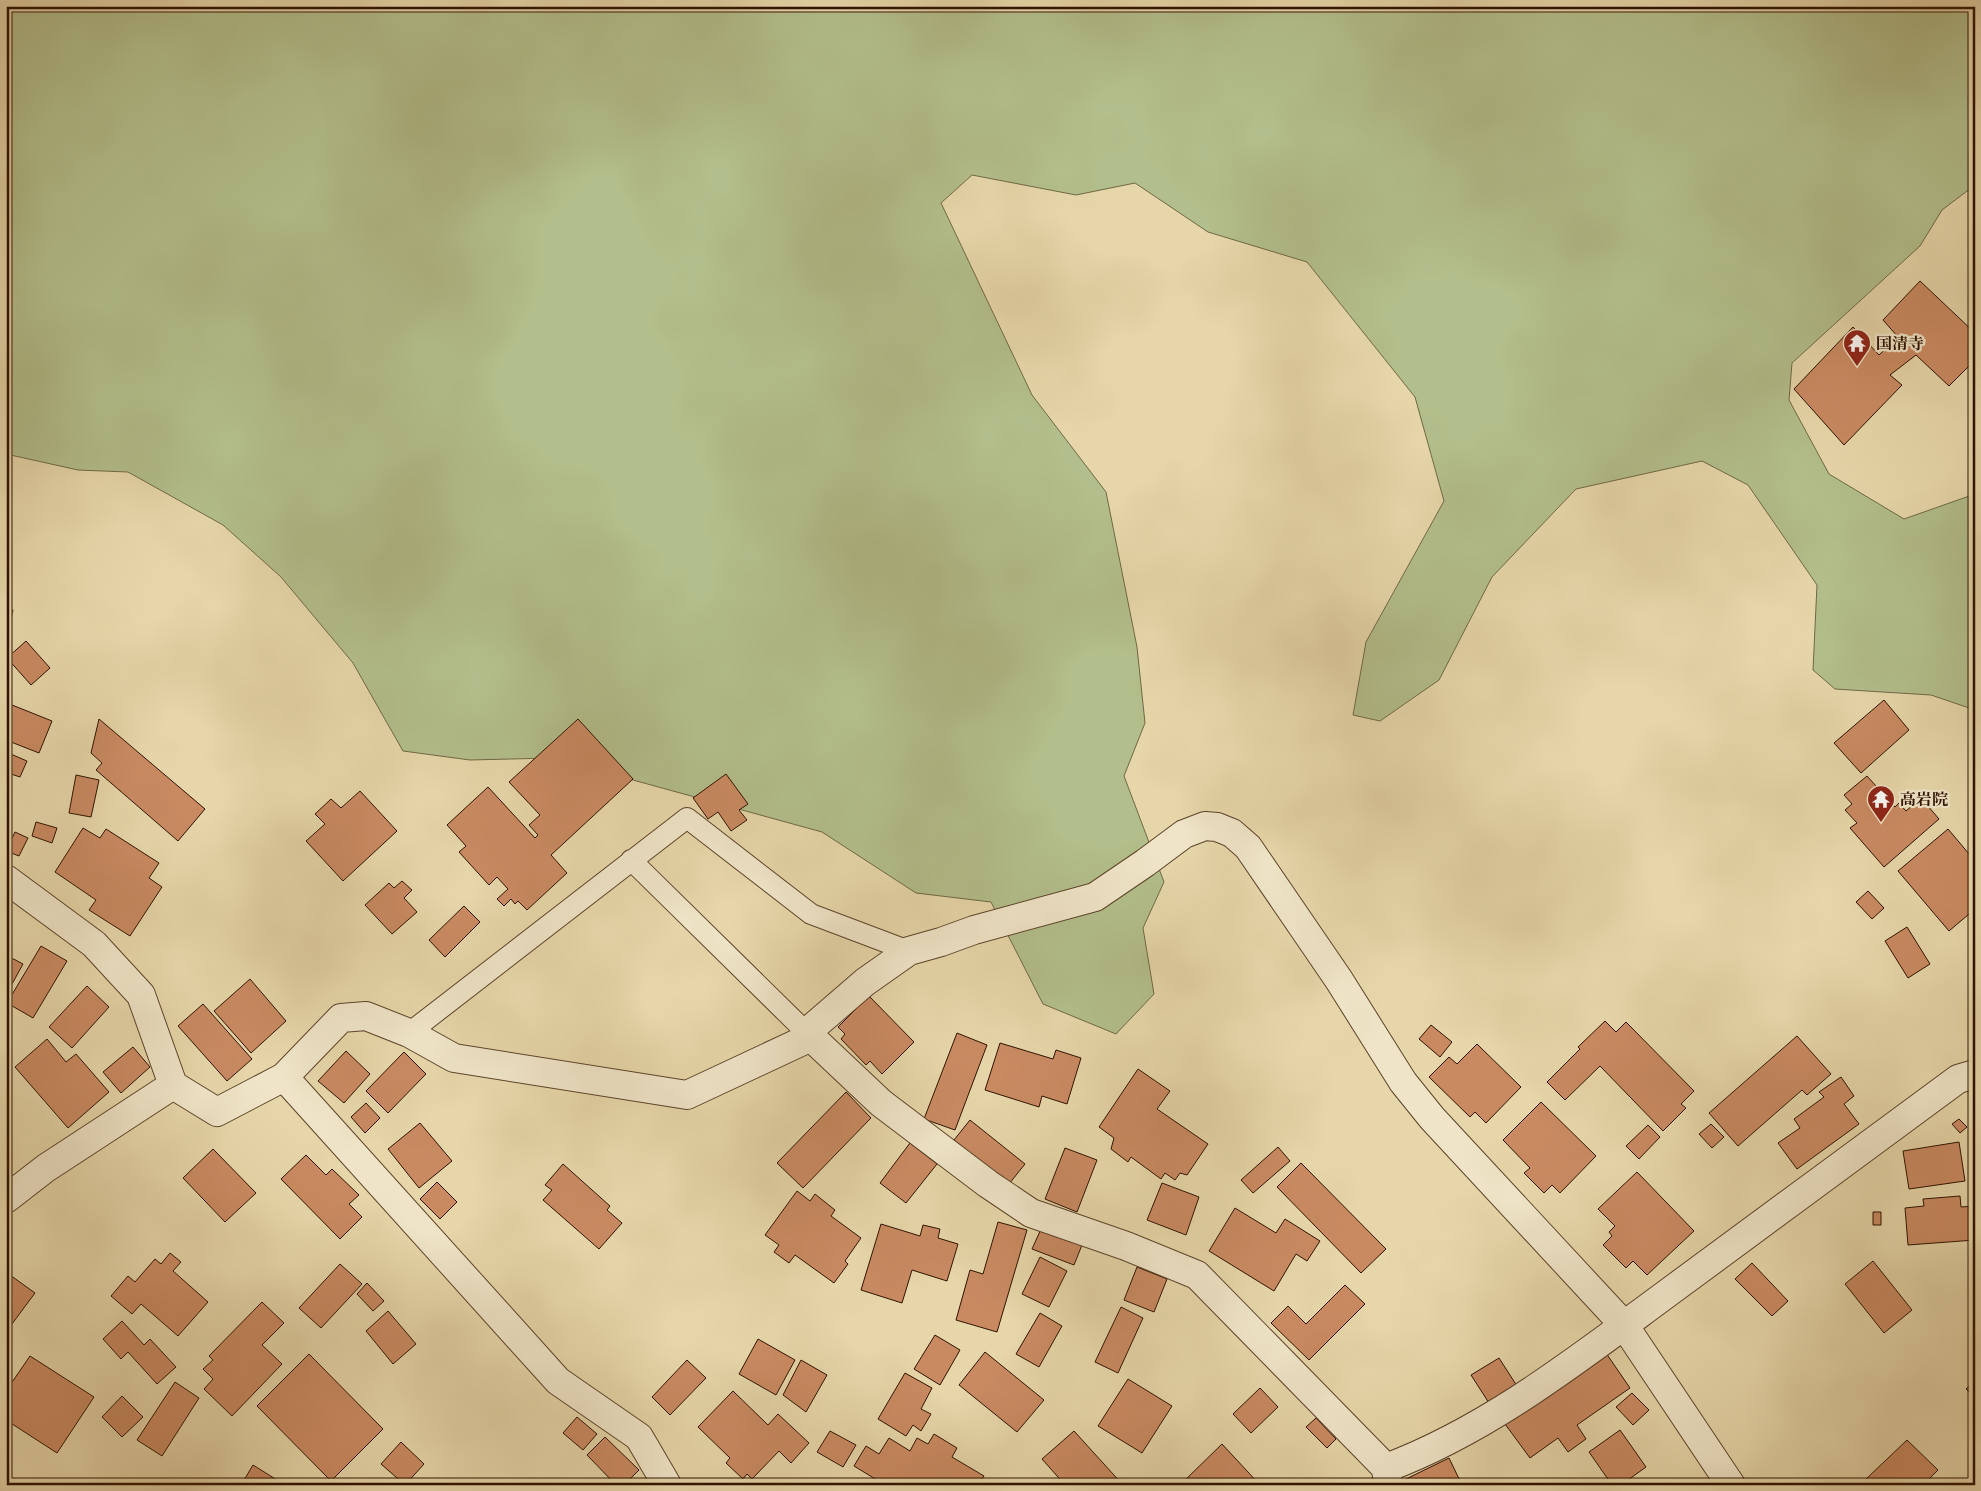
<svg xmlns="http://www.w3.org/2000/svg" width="1981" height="1491" font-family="'IM FELL French Canon','Noto Serif JP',serif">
  <rect width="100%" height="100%" fill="#e6d6a9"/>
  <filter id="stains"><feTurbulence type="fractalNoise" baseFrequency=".004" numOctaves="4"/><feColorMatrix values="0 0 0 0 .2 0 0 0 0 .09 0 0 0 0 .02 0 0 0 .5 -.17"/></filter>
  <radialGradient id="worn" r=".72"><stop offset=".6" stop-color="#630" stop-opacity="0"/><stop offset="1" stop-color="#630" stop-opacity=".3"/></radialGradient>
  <path fill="#b2be8b" stroke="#706846" d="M6,6H1975V185L1942,210L1920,246L1792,363L1789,400L1829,474L1904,519L1975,494V710L1931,695L1835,689L1813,670L1817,585L1748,485L1702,461L1576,489L1492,577L1439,680L1380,721L1353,715L1366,642L1444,501L1415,397L1307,262L1208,232L1135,183L1076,195L972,175L941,203L1032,395L1106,492L1137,647L1145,723L1124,776L1164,882L1143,928L1154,994L1116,1034L1043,1004L991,902L916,893L822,832L553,758L470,760L403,751L353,663L281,577L223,525L128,472L78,470L6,454Z"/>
  <path fill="#c98a62" stroke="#2f1200" d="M1920,281L1975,333V360L1949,386L1916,355L1890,375L1902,385L1844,445L1794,389L1853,327L1879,355L1898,337L1883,320Z
    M6,610H13L6,644Z
    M26,641L50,668L31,685L7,658Z
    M1884,700L1909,730L1861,773L1834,743Z
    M12,705L52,721L39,753L6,740V718Z
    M99,719L205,809L178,841L96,770L102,763L91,753Z
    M578,719L633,779L551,855L567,873L527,910L518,901L515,904L511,899L504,906L497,899L508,889L497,877L489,885L459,852L466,846L447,825L488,787L535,838L538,835L529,825L540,815L509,782Z
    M6,752L27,761L20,777L11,774L6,786Z
    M726,774L748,804L739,810L747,820L731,831L718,812L708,819L693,798Z
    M76,775L99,780L91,817L69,813Z
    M1867,776L1895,807L1899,803L1906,811L1921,798L1939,819L1884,867L1850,828L1857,823L1845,810L1852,804L1844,795Z
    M360,791L397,831L343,881L306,841L325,824L315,814L331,799L341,808Z
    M36,822L57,828L52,843L32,836Z
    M83,828L100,838L106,829L159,863L149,878L162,887L130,936L89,910L96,900L55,872Z
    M1948,829L1975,861V909L1949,931L1898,871Z
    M15,832L28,838L19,856L6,851Z
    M402,881L412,890L404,898L417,912L392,934L365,905L389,883L394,888Z
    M1868,891L1884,908L1872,919L1856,902Z
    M464,906L480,922L445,957L429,940Z
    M1907,927L1930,964L1908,978L1885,941Z
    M41,946L67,961L33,1018L7,1003Z
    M6,955L23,964L6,995Z
    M250,979L286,1021L251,1053L214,1011Z
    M87,986L109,1007L72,1048L49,1027Z
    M869,996L914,1042L882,1074L870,1061L866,1065L841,1039L845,1034L838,1027Z
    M203,1004L252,1059L227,1081L178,1026Z
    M1605,1021L1616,1032L1626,1022L1694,1091L1681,1104L1686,1108L1663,1131L1600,1066L1565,1100L1547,1082L1580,1049L1578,1047Z
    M1431,1025L1452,1042L1440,1057L1419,1039Z
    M957,1033L987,1045L955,1130L924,1119Z
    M1797,1036L1831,1074L1807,1095L1802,1090L1738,1146L1709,1113Z
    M47,1039L66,1062L76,1054L109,1092L68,1128L15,1067Z
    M1000,1043L1053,1059L1056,1050L1081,1058L1067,1104L1042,1096L1039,1107L985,1090Z
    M1477,1044L1521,1087L1486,1123L1475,1112L1470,1117L1429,1077L1449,1057L1457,1064Z
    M133,1047L150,1067L121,1093L103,1072Z
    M346,1051L370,1074L344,1103L318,1081Z
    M404,1052L426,1074L388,1113L366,1091Z
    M1138,1069L1170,1091L1157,1109L1208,1144L1187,1175L1180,1173L1175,1180L1165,1173L1161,1179L1131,1157L1128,1162L1111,1149L1114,1138L1099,1127Z
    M1841,1077L1854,1096L1844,1104L1859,1124L1797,1169L1778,1143L1800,1128L1794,1119L1824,1097L1819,1092Z
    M846,1092L871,1118L803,1188L777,1163Z
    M1541,1102L1596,1156L1560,1193L1552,1185L1544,1193L1524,1173L1530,1168L1503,1140Z
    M366,1103L380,1118L365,1133L351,1117Z
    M1959,1119L1967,1127L1960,1133L1952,1124Z
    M970,1120L1025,1164L1009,1184L954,1140Z
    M420,1123L452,1161L419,1188L388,1149Z
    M1711,1124L1724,1137L1712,1148L1699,1134Z
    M1648,1125L1660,1137L1639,1159L1626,1146Z
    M1959,1142L1965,1181L1909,1189L1903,1151Z
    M910,1143L937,1164L906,1203L880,1183Z
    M1278,1147L1290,1161L1253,1193L1241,1180Z
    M1065,1148L1097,1160L1077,1212L1045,1199Z
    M213,1149L256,1193L225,1222L183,1178Z
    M306,1155L326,1175L332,1169L359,1195L349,1204L362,1217L340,1239L281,1179Z
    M1301,1163L1386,1249L1361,1273L1277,1187Z
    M563,1164L610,1206L607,1210L622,1223L599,1249L543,1200L552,1190L545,1185Z
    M1637,1172L1694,1231L1647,1275L1633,1261L1626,1268L1603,1245L1612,1236L1609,1232L1615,1226L1598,1209Z
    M437,1182L457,1202L440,1219L420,1199Z
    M1162,1183L1199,1197L1186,1235L1147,1220Z
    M797,1191L810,1201L815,1194L835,1210L831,1216L861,1238L845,1261L848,1264L834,1283L795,1255L789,1263L774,1252L779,1245L765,1235Z
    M1960,1196L1961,1207L1975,1206V1240L1908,1245L1905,1208L1924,1206L1923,1199Z
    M1235,1208L1276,1233L1285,1219L1320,1241L1307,1261L1296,1254L1274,1291L1209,1251Z
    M1873,1212H1881V1225H1873Z
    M998,1222L1027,1230L997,1332L956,1320L970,1270L983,1274Z
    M881,1224L920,1236L923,1225L940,1229L938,1238L958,1244L947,1281L912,1270L902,1303L861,1290Z
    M1041,1229L1082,1245L1074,1265L1032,1249Z
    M170,1253L181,1262L173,1271L208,1302L178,1336L141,1304L132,1314L111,1296L128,1276L135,1282L155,1259L161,1264Z
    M1040,1257L1067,1271L1049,1307L1022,1294Z
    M1873,1261L1912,1310L1884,1333L1845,1284Z
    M1752,1263L1788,1301L1772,1316L1735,1279Z
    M340,1264L362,1284L321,1328L299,1308Z
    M1137,1267L1167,1279L1154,1312L1124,1300Z
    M10,1275L35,1293L6,1332V1280Z
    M367,1283L384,1301L373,1311L357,1294Z
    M1345,1285L1365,1304L1309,1360L1271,1323L1288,1306L1306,1324Z
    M262,1302L284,1323L262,1345L282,1364L232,1416L204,1389L213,1379L203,1369L213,1360L209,1356Z
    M1121,1307L1143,1318L1118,1373L1095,1362Z
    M388,1311L416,1344L393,1364L366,1331Z
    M1040,1313L1062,1326L1039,1367L1016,1354Z
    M122,1321L144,1345L150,1339L176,1367L157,1384L128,1352L121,1359L103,1339Z
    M935,1335L960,1350L940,1385L914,1369Z
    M758,1339L795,1360L776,1395L739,1374Z
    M985,1352L1044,1400L1017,1432L959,1385Z
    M1606,1353L1630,1388L1577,1425L1586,1439L1568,1452L1558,1438L1530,1458L1505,1424Z
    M309,1354L383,1429L331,1481L257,1406Z
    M30,1356L94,1397L57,1453L6,1420V1391Z
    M1499,1358L1517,1386L1489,1403L1471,1375Z
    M687,1360L706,1378L670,1415L652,1397Z
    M801,1360L827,1375L806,1412L783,1395Z
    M905,1373L932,1388L921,1409L931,1414L921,1431L913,1425L906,1436L878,1419Z
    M1128,1379L1172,1406L1142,1453L1098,1426Z
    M1975,1381V1391L1971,1394L1966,1389Z
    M175,1382L199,1398L162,1456L137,1440Z
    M1260,1388L1278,1407L1251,1433L1233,1414Z
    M733,1391L768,1425L778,1414L809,1443L791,1463L779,1451L752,1479L747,1474L743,1479L726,1463L730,1458L698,1427Z
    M1632,1393L1649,1410L1633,1425L1616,1407Z
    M122,1396L143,1417L122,1437L102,1417Z
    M577,1417L597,1434L583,1450L563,1433Z
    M1316,1418L1336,1439L1327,1448L1306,1427Z
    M1620,1430L1646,1467L1621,1485H1612L1589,1452Z
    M830,1431L856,1445L843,1467L817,1452Z
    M1074,1431L1123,1485H1065L1042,1459Z
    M934,1434L957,1448L952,1457L984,1476L978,1485H885L854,1466L866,1446L879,1454L889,1438L910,1451L917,1438L928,1444Z
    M605,1437L639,1470L624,1485H616L587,1455Z
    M1907,1440L1938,1470L1923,1485H1870L1865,1480Z
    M401,1442L424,1464L405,1485L381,1464Z
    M1222,1444L1260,1485H1182L1181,1484Z
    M1449,1458L1462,1485H1409L1406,1479Z
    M253,1465L285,1485H241Z"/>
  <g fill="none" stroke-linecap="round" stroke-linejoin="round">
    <g stroke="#5d432a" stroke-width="22">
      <path id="lane" d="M631,860L811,1037
        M409,1033L687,818L811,914L909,951"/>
    </g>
    <g stroke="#5d432a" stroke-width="30">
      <path id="street" d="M6,879L94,944L141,995L173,1085
        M806,1033L865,982L909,951L941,942L974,930L1095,897L1145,863L1184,834L1205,826L1217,827L1232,833L1248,847L1339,980L1403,1082L1432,1118L1624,1325L1731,1485
        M284,1077L558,1381L639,1437L667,1485
        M6,1199L46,1168L173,1085L217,1112L284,1077L341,1018L366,1016L409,1033L454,1058L687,1095L811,1037L881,1103L988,1184L1031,1213L1126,1246L1197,1275L1386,1468L1388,1485
        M1386,1468C1488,1430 1578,1359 1665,1295C1763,1223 1860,1151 1958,1079L1975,1074"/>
    </g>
    <use href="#lane" stroke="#efe4c7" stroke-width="20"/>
    <use href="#street" stroke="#efe4c7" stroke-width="28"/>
  </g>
  <defs>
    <g id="temple-pin" transform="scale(1.4375)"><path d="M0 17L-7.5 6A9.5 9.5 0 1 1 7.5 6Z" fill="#8f2418" stroke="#efe4c7"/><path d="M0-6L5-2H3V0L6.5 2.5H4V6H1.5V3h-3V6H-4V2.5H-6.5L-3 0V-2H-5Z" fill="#fff"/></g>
  </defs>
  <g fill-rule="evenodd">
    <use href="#temple-pin" x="1857" y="343"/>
    <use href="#temple-pin" x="1881" y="799"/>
  </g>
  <g text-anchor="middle" stroke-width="4.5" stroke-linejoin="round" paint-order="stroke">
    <g font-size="16" font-weight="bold" fill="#2f1200" stroke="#efe4c7" text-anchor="start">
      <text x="1876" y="349">国清寺</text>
      <text x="1900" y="805">高岩院</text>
    </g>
  </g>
  <rect width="1981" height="1491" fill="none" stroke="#e6d6a9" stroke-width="25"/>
  <rect x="8" y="8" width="1966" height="1476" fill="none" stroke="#2f1200" stroke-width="2.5"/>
  <rect x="12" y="12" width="1956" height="1466" fill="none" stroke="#2f1200"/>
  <rect width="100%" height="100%" filter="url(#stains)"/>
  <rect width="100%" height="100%" fill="url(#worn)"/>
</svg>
